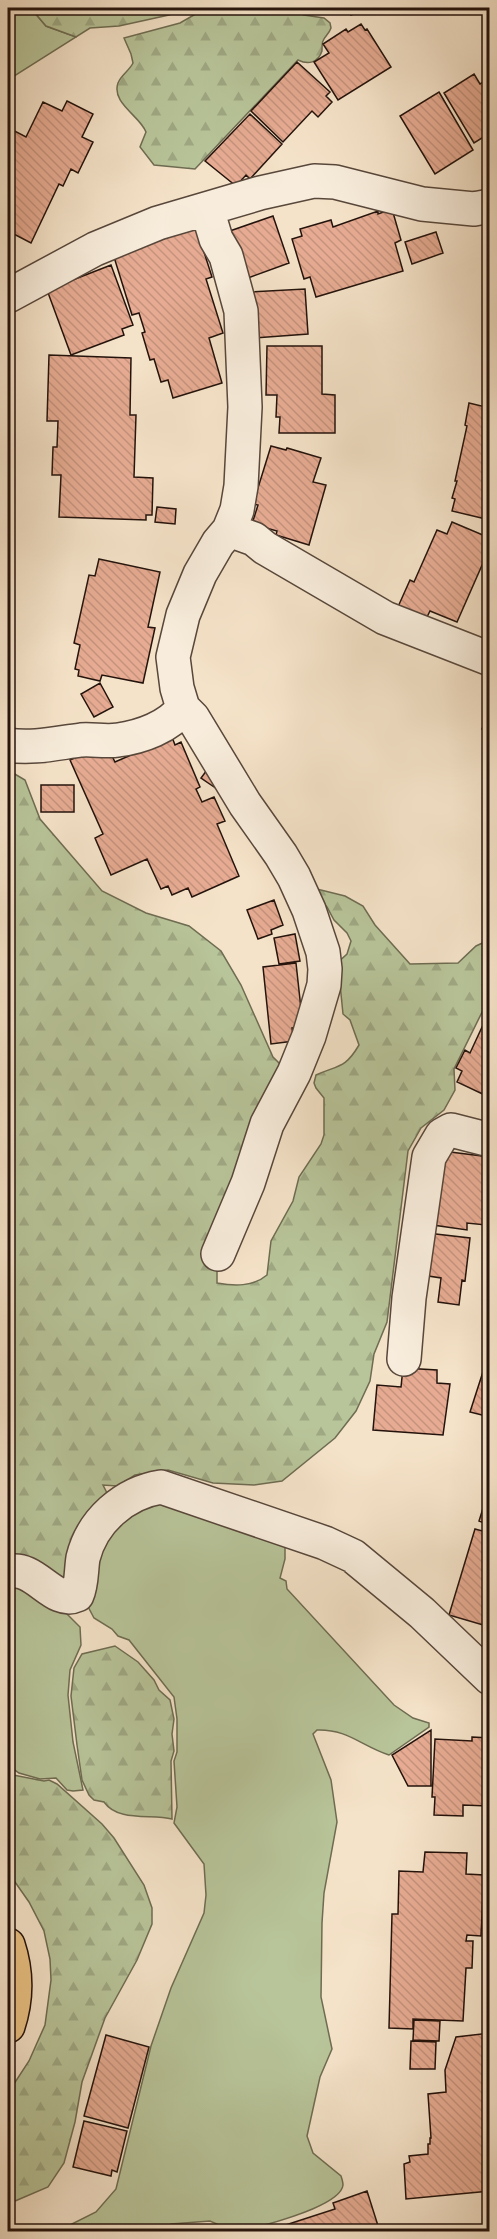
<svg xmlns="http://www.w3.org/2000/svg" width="497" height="2239" font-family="'Gentium Book Plus',serif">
  <defs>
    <pattern id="forest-firs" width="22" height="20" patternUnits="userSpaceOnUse" patternTransform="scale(1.5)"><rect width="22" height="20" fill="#b8c499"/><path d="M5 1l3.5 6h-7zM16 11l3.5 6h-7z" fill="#9ea883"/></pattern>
    <pattern id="building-back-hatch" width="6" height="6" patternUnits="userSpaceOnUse" patternTransform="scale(1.5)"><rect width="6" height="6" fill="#e6ab92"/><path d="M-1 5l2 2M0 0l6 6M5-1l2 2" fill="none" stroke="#c5927d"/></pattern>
  </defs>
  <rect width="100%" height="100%" fill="#f5e3c9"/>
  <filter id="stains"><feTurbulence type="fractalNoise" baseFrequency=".00333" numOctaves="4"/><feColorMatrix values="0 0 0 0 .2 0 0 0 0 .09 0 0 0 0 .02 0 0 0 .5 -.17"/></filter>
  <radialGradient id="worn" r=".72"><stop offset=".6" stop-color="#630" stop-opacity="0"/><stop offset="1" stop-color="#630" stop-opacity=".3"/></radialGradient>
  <path fill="#b8c499" stroke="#6e6c52" stroke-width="1.5" d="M8,9L34,12L46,26L76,37L8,80Z
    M146,1498L285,1541V1559L280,1578L286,1581L287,1589L394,1705L413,1718L429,1723V1727L389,1755C361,1746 348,1729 317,1730L313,1734L331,1780L337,1822L324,1893L322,1923L321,1997L332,2049L320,2077L307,2136L313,2153L341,2176C342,2179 343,2182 343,2185C341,2204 282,2220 265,2225L259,2231H221L217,2224L210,2221L171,2224L162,2231L56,2232L96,2212L116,2189L151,2046L171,1988L204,1913L206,1895L204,1864L174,1823L177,1807L174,1761L177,1752V1719L174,1697L129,1640L118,1636L112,1629L94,1618L84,1599L87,1561Z
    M15,1576L65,1612L80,1627L81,1645L70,1670L68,1695L73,1742L83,1790L73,1791L67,1790L56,1778L40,1779L19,1773L8,1765V1678L12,1613L9,1584Z"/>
  <path fill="url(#forest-firs)" stroke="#6e6c52" stroke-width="1.5" d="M8,8H189L169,15L119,26L90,28L76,37L46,26L34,12Z
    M206,8H288L304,15L324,18L330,23L331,28C329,34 325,36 323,41C322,42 322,49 322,51C318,63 308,65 298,60L195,169L154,165L140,147L146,132C140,116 111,103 118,83C121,75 129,71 133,63L131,54L124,38L180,23Z
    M8,770L25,780L40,819L102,891L146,913L189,926L221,951L241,985L273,1057L280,1064L217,1264V1283C234,1286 253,1287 267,1275L271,1241L293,1201L299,1177L321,1144L324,1135V1098L316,1088L314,1083L316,1075C338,1065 345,1069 359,1045L350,1020L343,1014L340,984L335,965L347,954L351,941L347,933L334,920L327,907L309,887L345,896L363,906L375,925L410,964L458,963L476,946L489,940L490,996L454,1069L455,1090L444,1110L421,1128L408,1151L387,1322L374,1354L370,1381L356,1411L335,1438L282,1481L254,1485L213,1483L168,1470L135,1475L118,1486L103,1485L107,1493L103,1503L67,1580L8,1560Z
    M115,1646L138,1662L154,1680L159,1690L170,1700L174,1719L172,1734L174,1751L171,1761L172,1819C150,1814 118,1822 104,1802L94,1800L89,1795L82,1780L77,1745L71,1696L74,1668L82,1654Z
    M8,1774L44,1781L49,1780L57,1784L102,1824L114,1838L144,1885L152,1908V1924L137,1960L105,2018L82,2082L75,2122L64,2163L48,2187L8,2204V2093L29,2061L45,2025L51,1980L50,1959L44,1931L29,1902L8,1872Z"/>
  <path fill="url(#building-back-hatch)" stroke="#24130c" stroke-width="1.5" d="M304,8H325L306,12Z
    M349,8H370L351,15Z
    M361,24L365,30L367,29L391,67L338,100L314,62L329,53L323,44L346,29L348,32Z
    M297,62L330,92L326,96L332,102L318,117L312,111L283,142L251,111Z
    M474,74L480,84L490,78V133L474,143L444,93Z
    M439,92L473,150L435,174L400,116Z
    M67,101L93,114L82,137L93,142L78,173L71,169L63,186L59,184L31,243L8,231V132L9,128L26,137L43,102L62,111Z
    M250,114L282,144L250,179L246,175L236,186L205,161Z
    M392,209L401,240L395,243L403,271L316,297L310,277L304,279L292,239L302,236L300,229L331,220L333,227L378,211V214Z
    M273,216L289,263L248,278L227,232Z
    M196,227L212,277L206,279L223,333L209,338L222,383L173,398L168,380L161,382L154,359L150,360L142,333L145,332L139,313L132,315L114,257Z
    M436,232L443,253L412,264L405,242Z
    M111,265L133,325L122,329L124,335L71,355L47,290Z
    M305,289L308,334L254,338L251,292Z
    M267,346H322V394L335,395V433H279L280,417H276L277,395H266Z
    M49,355L131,358L130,415H136L134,477L153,478L152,515H146V520L59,517L61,475H52L53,447H57L58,421H47Z
    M469,403L490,408V520L452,511L455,499L452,498L457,481H455L467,426L465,425Z
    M271,446L286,450L287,448L321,458L313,482L326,485L309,545L276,535L277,531L252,524L258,505L253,504Z
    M157,507L176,509L175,524L155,522Z
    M452,522L490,538V547L457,622L430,611L425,621L397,609L410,580L414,582L437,530L447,534Z
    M99,559L160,572L148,627L155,628L143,683L102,675L100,681L78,676L79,670L75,669L80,645L74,643L89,575L95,576Z
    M100,683L113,707L94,717L81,694Z
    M490,708V731L482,729Z
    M172,737L175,745L181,742L200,787L196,789L202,802L214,797L225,821L217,824L239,876L192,897L188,888L172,895L168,886L161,889L147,859L111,875L95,838L103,834L70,760L106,744L115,762Z
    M207,770L217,789L201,778Z
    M41,785H74V812H41Z
    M274,900L283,925L271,930L272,934L258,939L247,910Z
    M295,934L300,961L279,964L274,938Z
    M296,963L303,1027L292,1028L294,1041L271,1044L263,967Z
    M490,1003V1096L489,1097L457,1082L462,1071L456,1068L465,1050L470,1053L489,1012L486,1010Z
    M442,1151L490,1157V1219H487L486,1225L467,1223V1230L433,1225Z
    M427,1233L470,1238L465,1281L462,1280L459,1305L438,1302L441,1278L422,1275Z
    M490,1350V1417L470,1412Z
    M403,1368L437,1370V1383L450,1384L443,1435L373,1430L377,1385L401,1387Z
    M490,1486V1525L479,1521Z
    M475,1529L490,1533V1627L449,1615Z
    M431,1730V1786H408L392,1755Z
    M472,1737L490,1738L488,1806L463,1805V1816L434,1815L435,1797H432L435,1739L472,1741Z
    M425,1852L467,1853L466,1874L484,1875L481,1936L467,1935L466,1941H473L472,1968H466L463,2021L413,2019V2029L389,2028L392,1914H398L399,1871L423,1872Z
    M414,2020L440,2021L439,2041L413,2040Z
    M490,2033V2191L406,2199L404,2164L410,2162L409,2156L428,2154V2144H430V2138H431L428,2094L446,2092L445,2070L456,2037Z
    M106,2035L149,2047L128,2128L84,2116Z
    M411,2041L436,2042L435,2069H410Z
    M84,2121L127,2131L117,2172L112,2170L111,2176L73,2167Z
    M367,2191L380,2232H264L335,2209L333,2203Z"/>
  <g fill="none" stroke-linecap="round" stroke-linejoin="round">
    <g stroke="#58473b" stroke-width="36">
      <path id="minor" d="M207,209L216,239L226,256L241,311L245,407L241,486L237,510L229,530L218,543L200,574L183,615L173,657L177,688L183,708L193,718L245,804L281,855L294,877L309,910L323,952L325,969L324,985L309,1036L294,1073L267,1124L248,1183L218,1254
        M8,296L95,249L158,223L260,193L314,181L335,182L422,204L474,209L490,206
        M229,530L254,539L265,548L385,618L490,659
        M8,745C32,749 57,743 81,740C93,739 106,742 118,740C141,737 169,727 183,708
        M404,1359L409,1298L429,1157L442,1135L451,1130L490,1140
        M8,1572C35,1564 53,1606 77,1595C82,1584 81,1570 83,1558C92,1521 124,1493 161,1487L325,1543L353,1556L422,1613L490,1678"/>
    </g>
    <g stroke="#24130c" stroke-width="36">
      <path id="major" d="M8,1945C17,1972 17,1999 8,2026"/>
    </g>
    <use href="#minor" stroke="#f8eddc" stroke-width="33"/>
    <use href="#major" stroke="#eac284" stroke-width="33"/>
  </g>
  <rect width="497" height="2239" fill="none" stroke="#f5e3c9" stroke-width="30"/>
  <rect x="9" y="9" width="479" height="2221" fill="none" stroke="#24130c" stroke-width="3"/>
  <rect x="15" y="15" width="467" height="2209" fill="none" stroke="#24130c" stroke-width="1.5"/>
  <rect width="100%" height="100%" filter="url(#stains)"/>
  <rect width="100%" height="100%" fill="url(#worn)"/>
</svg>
